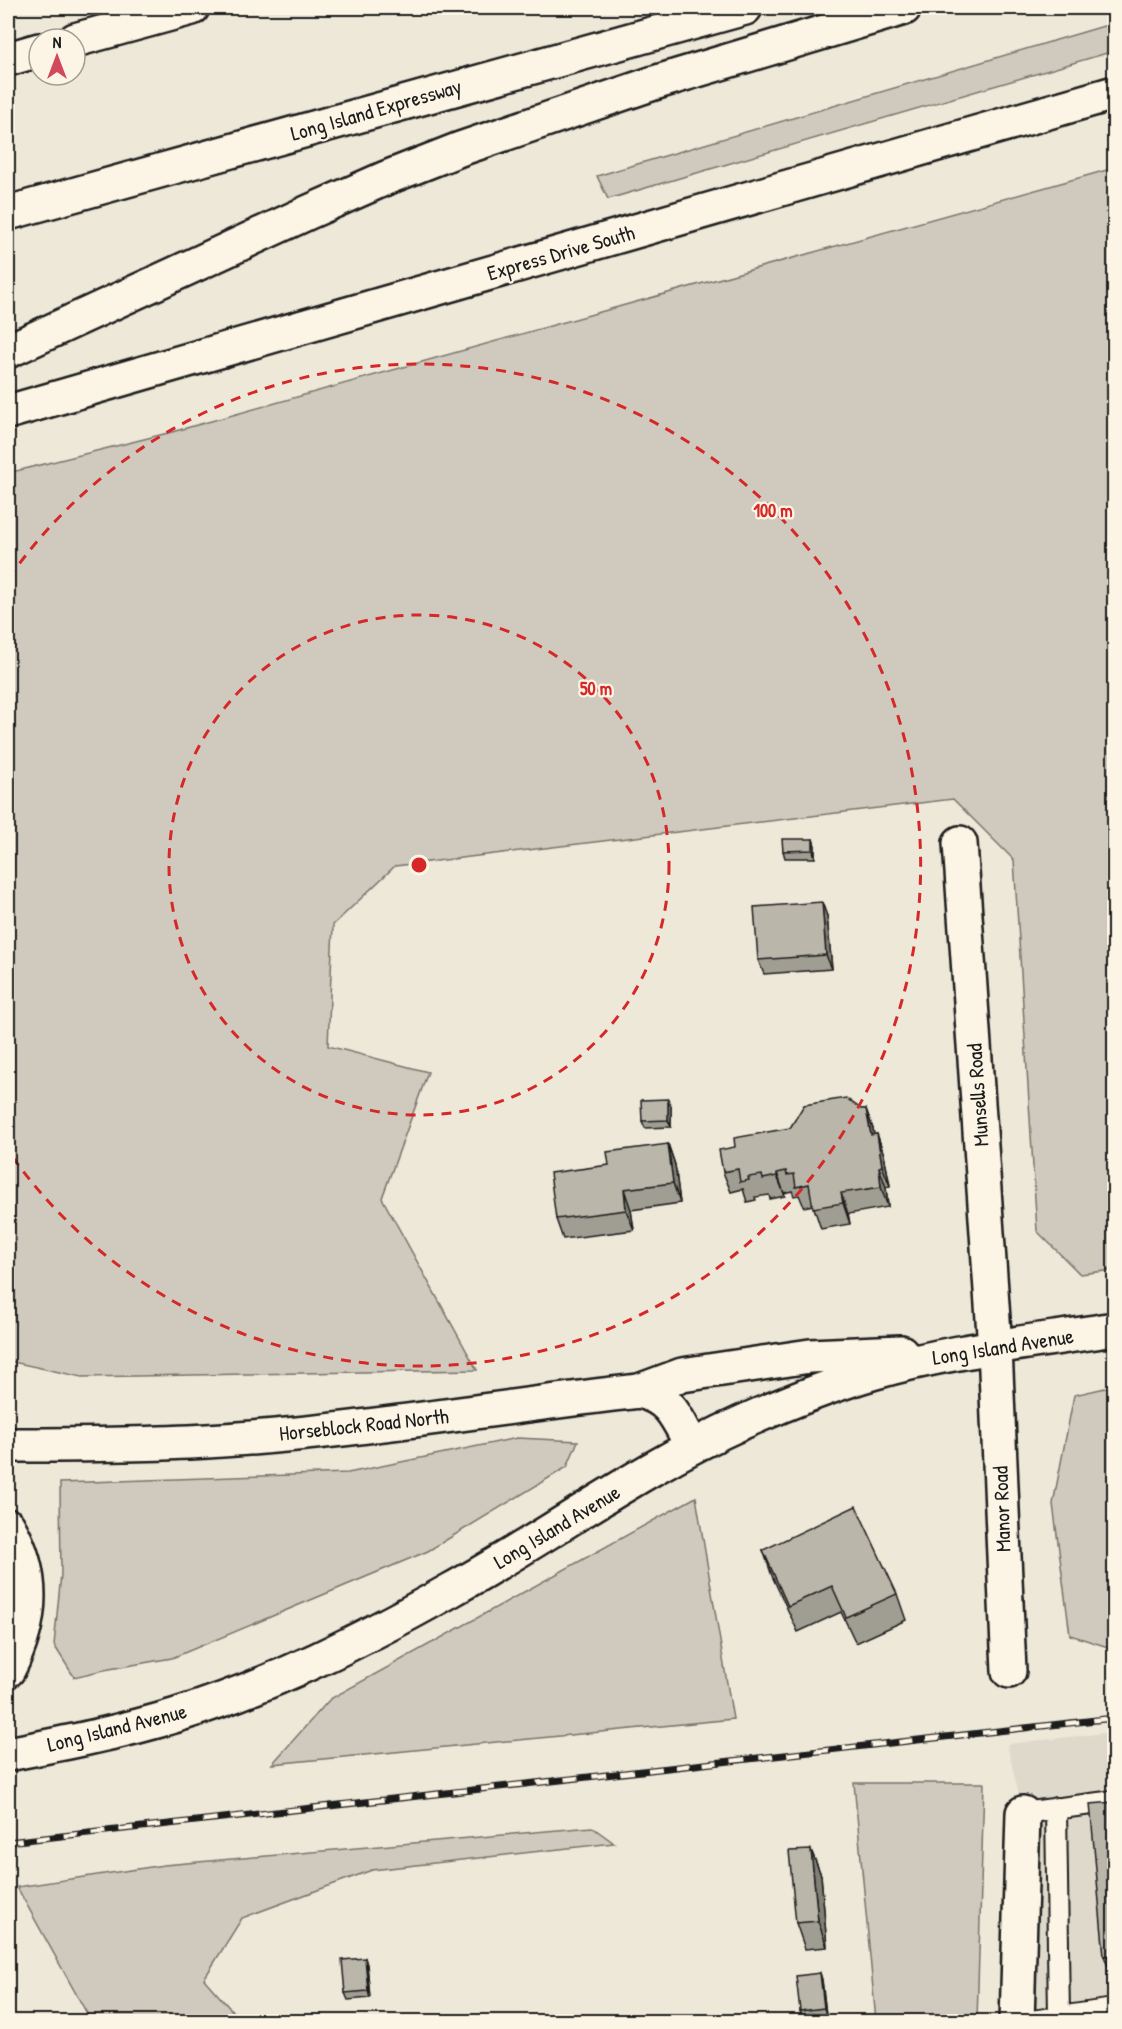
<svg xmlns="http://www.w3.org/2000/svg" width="1122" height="2029" font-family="'Patrick Hand',sans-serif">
  <rect width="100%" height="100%" fill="#eee8d9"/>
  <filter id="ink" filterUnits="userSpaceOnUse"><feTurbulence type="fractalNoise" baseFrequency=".0167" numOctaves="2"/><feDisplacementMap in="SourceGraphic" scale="12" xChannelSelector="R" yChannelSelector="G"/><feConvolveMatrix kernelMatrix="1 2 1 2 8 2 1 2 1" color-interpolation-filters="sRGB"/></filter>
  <g filter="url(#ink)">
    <path fill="#ded9cb" d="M1114,1732V2021H1016L1023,1813L1007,1744Z"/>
    <path fill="#cfcabd" stroke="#76736c" stroke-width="1.5" d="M1114,23V51L608,199L597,176Z
      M1114,168V1270L1080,1274L1037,1231L1014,860L953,799L395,866L333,925L328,1046L428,1072L382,1198L477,1370L82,1377L8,1361V473L172,432Z
      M1114,1386V1647H1108L1070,1635L1053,1504L1074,1395Z
      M517,1438L578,1441L567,1467L428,1551L172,1658L104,1670L74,1677L54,1645L61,1574L60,1483L348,1473Z
      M696,1497L733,1719L272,1764L330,1699Z
      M854,1783H984L977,2021H876Z
      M592,1827L614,1843L372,1870L242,1918L204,1979L241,2021L95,2022L90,2019L17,1887L164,1865Z"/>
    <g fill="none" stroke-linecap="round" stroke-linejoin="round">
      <g stroke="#1c1c1c" stroke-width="24">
        <path id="service" d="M1056,1808L1059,2016
          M1023,1813L1114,1801
          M1025,2022L1114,2009"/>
      </g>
      <g stroke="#1c1c1c" stroke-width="38">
        <path id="minor" d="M960,843L995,1348L1009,1671
          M1017,2022L1023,1813"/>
      </g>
      <g stroke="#1c1c1c" stroke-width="38">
        <path id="tertiary" d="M639,1391L682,1375L810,1356L901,1352
          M8,1445C74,1445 141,1445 207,1441C352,1433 495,1407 639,1391C672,1399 677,1419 692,1446
          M8,1526C36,1574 33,1622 8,1670
          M8,1754C65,1743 122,1732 177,1715C273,1685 364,1639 451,1590C549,1536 640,1468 743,1422C784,1404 828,1386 872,1373C951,1350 1034,1342 1114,1329"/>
      </g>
      <g stroke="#1c1c1c" stroke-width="38">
        <path id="secondary" d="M8,412L1114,93"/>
      </g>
      <g stroke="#1c1c1c" stroke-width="38">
        <path id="motorway" d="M75,40L192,8
          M8,59L39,50
          M8,213L745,8
          M8,351L309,212L386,178L460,149L654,83L904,8"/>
      </g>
      <use href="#service" stroke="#fcf5e5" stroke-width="20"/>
      <use href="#minor" stroke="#fcf5e5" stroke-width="33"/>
      <use href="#tertiary" stroke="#fcf5e5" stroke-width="33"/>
      <use href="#secondary" stroke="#fcf5e5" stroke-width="33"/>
      <use href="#motorway" stroke="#fcf5e5" stroke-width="33"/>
      <g stroke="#1c1c1c" stroke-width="7">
        <path id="rail" d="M8,1842L1114,1718"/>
      </g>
      <use href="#rail" stroke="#fcf5e5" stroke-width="4.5" stroke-dasharray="14" stroke-linecap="butt"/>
    </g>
    <path fill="#a09d92" stroke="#1c1c1c" stroke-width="1.5" d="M813,839L815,846V858H785L783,851Z
      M827,916L832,969L764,974L758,960Z
      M668,1099L671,1106V1127L645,1128L642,1121Z
      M861,1109H866L873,1129L874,1135L877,1134L884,1155L890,1186L886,1187L888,1207L848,1214L850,1224L821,1229L813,1205L804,1207L799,1195L794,1196L792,1191L784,1193L785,1196L770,1199L769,1195L755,1197L756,1200L747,1202L743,1189L731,1192L723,1172L735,1147L790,1128Z
      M668,1144L675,1165L680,1203L631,1210L634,1230L563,1239L556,1219Z
      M763,1550L897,1594L906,1620L856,1643L841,1612L798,1632L772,1576Z
      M1114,1802V1982L1104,1956Z
      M811,1850L821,1875L827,1947L805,1949L796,1923Z
      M365,1958L367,1965L370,1998L348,2000L345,1993Z
      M820,1973L822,1980L826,2015L802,2018L800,2011Z"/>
    <path fill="#827f77" stroke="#1c1c1c" stroke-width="1.5" d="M813,839L815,846V858L813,850Z
      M822,902L827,916L832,969L826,955Z
      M668,1099L671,1106V1127L668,1120Z
      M866,1109L873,1129L878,1156L871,1135Z
      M877,1134L884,1155L890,1186L882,1166Z
      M668,1144L675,1165L680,1203L673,1183Z
      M879,1167L886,1187L888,1207L881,1187Z
      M777,1173L784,1193L785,1196L777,1176Z
      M624,1189L631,1210L634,1230L626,1210Z
      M841,1193L848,1214L850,1224L843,1203Z
      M811,1850L821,1875L827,1947L818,1921Z
      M365,1958L367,1965L370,1998L368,1991Z
      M820,1973L822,1980L826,2015L824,2008Z"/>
    <path fill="#bab6aa" stroke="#1c1c1c" stroke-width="1.5" d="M782,839H813V850L783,851Z
      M822,902L826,955L758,960L754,907Z
      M846,1098L861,1109H866L871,1135L877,1134L882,1166L879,1167L881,1187L841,1193L843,1203L813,1208L809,1184L796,1187L794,1174L787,1175L786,1171L777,1173V1176L763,1179L762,1175L748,1177L749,1180L740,1182L738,1169L723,1172L719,1150L735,1147L734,1138L790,1128L804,1105Z
      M668,1099V1120L642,1121L641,1100Z
      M668,1144L673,1183L624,1189L626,1210L556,1219L550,1173L609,1165L607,1152Z
      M856,1506L897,1594L846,1617L832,1586L788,1606L763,1550Z
      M1114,1802V1955L1104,1956L1090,1804Z
      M811,1850L818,1921L796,1923L789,1851Z
      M365,1958L368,1991L345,1993L342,1960Z
      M820,1973L824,2008L800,2011L796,1976Z"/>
  </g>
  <g fill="none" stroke="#d62828" stroke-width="3" stroke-dasharray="10 8">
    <circle cx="419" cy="865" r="250"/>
    <path d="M9 578A501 501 0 1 1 9 1152"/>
  </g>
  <g text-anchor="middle" stroke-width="4.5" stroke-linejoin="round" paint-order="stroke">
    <g font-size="21" fill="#1c1c1c" stroke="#fcf5e5">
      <text transform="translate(376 110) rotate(-16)" y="7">Long Island Expressway</text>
      <text transform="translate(561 253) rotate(-16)" y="7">Express Drive South</text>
      <text transform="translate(978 1095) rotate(-94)" y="7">Munsells Road</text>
      <text transform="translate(1003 1347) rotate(-9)" y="7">Long Island Avenue</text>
      <text transform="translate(364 1425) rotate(-6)" y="7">Horseblock Road North</text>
      <text transform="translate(1002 1509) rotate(-92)" y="7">Manor Road</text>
      <text transform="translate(557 1527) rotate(-31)" y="7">Long Island Avenue</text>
      <text transform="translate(117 1728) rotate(-14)" y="7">Long Island Avenue</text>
    </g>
  </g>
  <circle cx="419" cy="865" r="9" fill="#d62828" stroke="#fcf5e5" stroke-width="3"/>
  <g font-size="18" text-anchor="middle" font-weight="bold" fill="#d62828" stroke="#fcf5e5" stroke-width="4.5" stroke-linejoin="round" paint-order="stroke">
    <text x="773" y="517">100 m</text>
    <text x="596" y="695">50 m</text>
  </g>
  <rect width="1122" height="2029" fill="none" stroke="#fcf5e5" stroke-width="30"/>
  <rect x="15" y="15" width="1092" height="1999" fill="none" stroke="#1c1c1c" stroke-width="2" filter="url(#ink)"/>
  <g transform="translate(57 57)"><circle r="28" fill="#fcf5e5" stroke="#a29e95" stroke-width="1.5"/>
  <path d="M0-4.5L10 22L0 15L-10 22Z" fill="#d1495b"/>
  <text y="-9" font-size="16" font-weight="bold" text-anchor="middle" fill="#1c1c1c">N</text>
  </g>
</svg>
